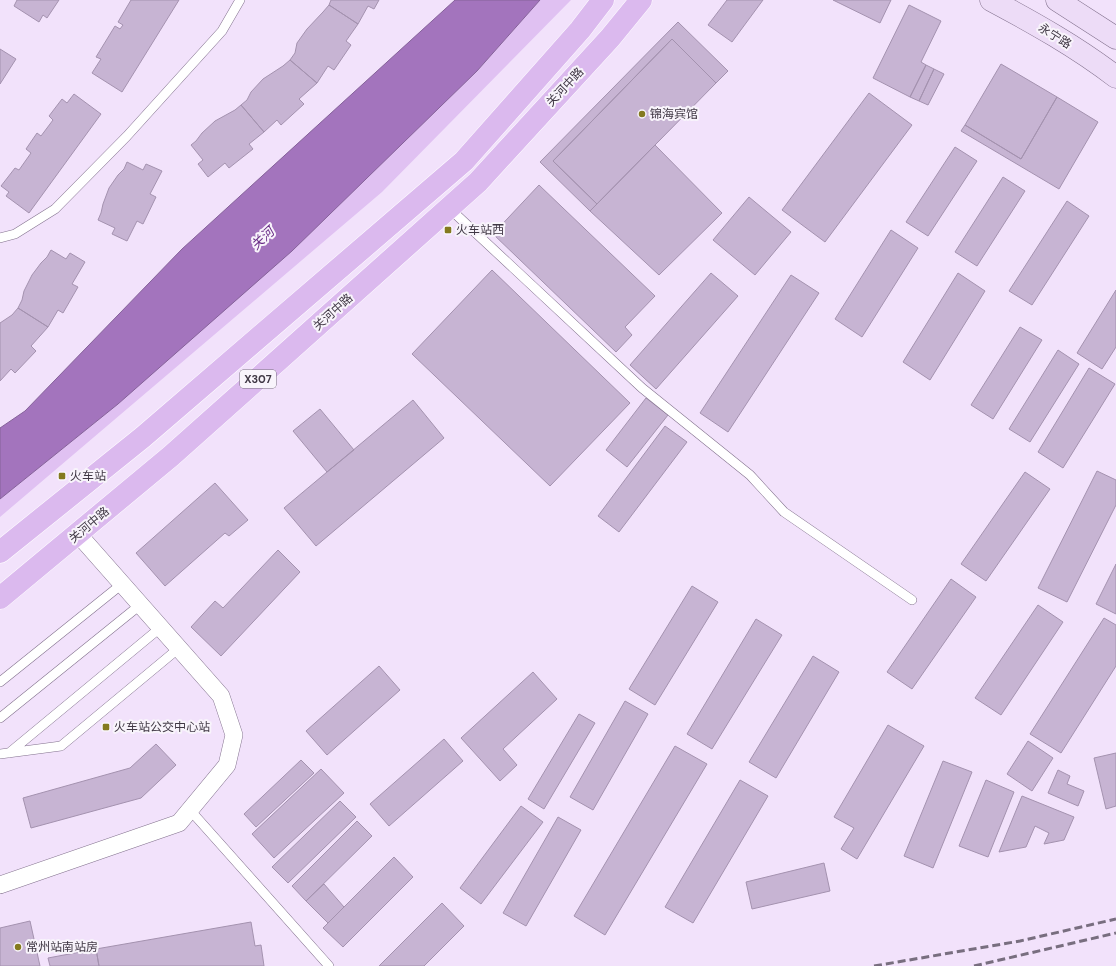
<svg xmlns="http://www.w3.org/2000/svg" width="1116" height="966" font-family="'DM Sans','Noto Sans SC',sans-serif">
  <rect width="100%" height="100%" fill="#f2e2fb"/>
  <path fill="#e0c1f2" d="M540,0H571L382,192L0,517V499L118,404L477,71Z"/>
  <path fill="#a374bd" stroke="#856299" d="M455,0H540L477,71L292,251L118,404L0,499V428L25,411L182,249Z"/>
  <path fill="#c7b4d3" stroke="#a492af" d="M17,0H59L47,18L43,15L39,22L14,6Z
    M131,0H179L122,92L92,73L101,59L96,57L115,26L120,29L123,25L118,22Z
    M331,0H379L374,9L368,6L358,24L329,5Z
    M727,0H763L732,42L708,25Z
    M833,0H891L880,23Z
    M329,5L358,24L346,41L351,45L334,70L328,66L317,83L290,60L295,53L297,43L307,29L323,12Z
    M909,5L941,21L921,62L926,65L910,97L873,78Z
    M678,22L728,71L716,83L672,39L553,161L597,204L590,211L540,162Z
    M672,39L716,83L597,204L553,161Z
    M0,49L16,59L0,84Z
    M290,60L317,83L299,99L304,104L281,125L277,120L264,132L241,105L247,100L251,92L263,79L283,66Z
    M1001,64L1057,97L1021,159L965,125Z
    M926,65L934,69L919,101L910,97Z
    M934,69L944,74L928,105L919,101Z
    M869,93L912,125L825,242L782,210Z
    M74,94L101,114L29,213L6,196L9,192L1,186L15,168L19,170L31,153L26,149L37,133L41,136L53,120L49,116L62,99L67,103Z
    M1057,97L1098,122L1059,189L961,131L965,125L1021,159Z
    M241,105L264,132L249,144L253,149L229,168L225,163L208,177L198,164L203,160L191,145L196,141L202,133L215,121L235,110Z
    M655,145L722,213L659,275L590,211Z
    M955,147L977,161L928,236L906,222Z
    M127,162L143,170L146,164L162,171L150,194L156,197L143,224L137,221L127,241L112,234L115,228L98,220L101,213L103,204L109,188L118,175L124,169Z
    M1003,177L1025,191L977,266L955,252Z
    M539,185L655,296L625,327L632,335L616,352L493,234Z
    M749,197L791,232L755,275L713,240Z
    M1067,201L1089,216L1032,305L1009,291Z
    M891,230L918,248L862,337L835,319Z
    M51,250L66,259L70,253L85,262L72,284L78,287L63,313L58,310L48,327L18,308L22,300L24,291L32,275L41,263L47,257Z
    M492,270L630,403L550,486L412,354Z
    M711,273L738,296L656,389L630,365Z
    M958,273L985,291L930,380L903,362Z
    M791,275L819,293L728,432L700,413Z
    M1116,290V347L1102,369L1077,353Z
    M18,308L48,327L31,346L36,351L15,373L11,369L0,381V323L12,315Z
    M1020,327L1042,340L993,419L971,405Z
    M1058,350L1079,364L1030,442L1009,429Z
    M1089,368L1115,384L1063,468L1038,452Z
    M646,398L668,415L627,467L606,450Z
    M413,400L444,438L316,546L284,508Z
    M320,409L354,450L327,472L293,431Z
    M665,426L687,442L619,532L598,516Z
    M1097,471L1116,480V505L1067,602L1038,588Z
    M1025,472L1050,489L986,581L961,564Z
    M215,483L248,520L229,536L225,533L165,586L136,553Z
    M278,550L300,572L221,656L191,627L215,601L223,608Z
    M1116,564V614L1096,604Z
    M951,579L976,597L912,689L887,672Z
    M692,586L718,602L655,705L629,689Z
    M1038,605L1063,622L1001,715L975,698Z
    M1104,618L1116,625V666L1061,753L1030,734Z
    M756,619L782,635L712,749L687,734Z
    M813,656L839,672L776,778L749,762Z
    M379,666L400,690L327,755L306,731Z
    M533,672L557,699L503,749L517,765L500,781L461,738Z
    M625,701L648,714L593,810L570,797Z
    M579,714L595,723L544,809L528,799Z
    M888,725L924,746L857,859L841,849L854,828L834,817Z
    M444,739L463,761L389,826L370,804Z
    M1028,741L1053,758L1032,791L1007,774Z
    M156,744L176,765L141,798L31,828L23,798L130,768Z
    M675,746L707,764L605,935L574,916Z
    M1116,753V806L1106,809L1094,758Z
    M301,760L314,773L256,827L244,814Z
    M943,761L972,772L933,868L904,856Z
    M321,769L344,793L274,858L252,834Z
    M1058,770L1070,776L1067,784L1084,791L1078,806L1048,793Z
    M740,780L768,796L693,923L665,907Z
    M986,780L1014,792L988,857L959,846Z
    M1022,796L1074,817L1064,840L1044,844L1049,833L1035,826L1026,847L999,852Z
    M340,801L356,817L288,883L272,867Z
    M521,806L543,822L481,904L460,888Z
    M558,817L581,830L526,926L503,913Z
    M357,821L372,836L306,901L292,886Z
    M394,857L413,877L343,947L323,928Z
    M824,863L830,891L752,909L746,882Z
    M324,884L344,907L328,923L306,901Z
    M442,903L464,926L424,966H379Z
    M30,921L40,966H0V928Z
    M251,922L255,946L261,945L264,966H99L96,949Z
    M96,949L99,966H50L48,958Z"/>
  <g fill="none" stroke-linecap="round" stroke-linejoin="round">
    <g stroke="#82718d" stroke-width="10">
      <path id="lane" d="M449,208L642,388L750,475L784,512L912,600
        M0,238L15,234L55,209L127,136L222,31L240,0
        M0,682L122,584
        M0,718L140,605
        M9,753L160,628
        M0,754L61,746L179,648
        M190,810L329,966"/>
    </g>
    <g stroke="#82718d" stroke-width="18">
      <path id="street" d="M0,885L179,823L227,765L234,735L221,696L78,534"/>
    </g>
    <g stroke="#82718d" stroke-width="23">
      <path id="secondary" d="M991,0C1034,23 1077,47 1116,77
        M1057,0L1116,38"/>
    </g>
    <g stroke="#fff" stroke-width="23">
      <path id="primary" d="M0,552L143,437L464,161L580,30L603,0
        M0,598L171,456L478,182L610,38L641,0"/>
    </g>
    <use href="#lane" stroke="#fff" stroke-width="9"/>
    <use href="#street" stroke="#fff" stroke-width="17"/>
    <use href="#secondary" stroke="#eddcf7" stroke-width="22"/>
    <use href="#primary" stroke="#dbb9ee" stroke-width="22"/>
    <path stroke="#786e7f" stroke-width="3" stroke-dasharray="8 4" stroke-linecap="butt" d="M874,966L1020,941L1116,919
      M974,966L1116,933"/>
  </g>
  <g fill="#847a1f" stroke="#f8f4fb" stroke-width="1.5">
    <circle cx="642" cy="114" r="4"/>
    <rect x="444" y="226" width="8" height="8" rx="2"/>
    <rect x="58" y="472" width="8" height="8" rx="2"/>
    <rect x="102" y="723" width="8" height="8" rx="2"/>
    <circle cx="18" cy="947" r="4"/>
  </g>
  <g text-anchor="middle" stroke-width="4" stroke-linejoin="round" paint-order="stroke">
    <rect fill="#f8f4fb" stroke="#77707c" stroke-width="1" x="240" y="370" width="36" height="18" rx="3"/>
    <g font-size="11" font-weight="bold" fill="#403845">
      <text x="258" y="383">X307</text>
    </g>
    <g font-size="12" fill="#403845" stroke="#f8f4fb">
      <text transform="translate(1055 36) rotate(32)" y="4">永宁路</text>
      <text transform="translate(565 87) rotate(-47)" y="4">关河中路</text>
      <text transform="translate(333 312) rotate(-42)" y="4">关河中路</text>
      <text transform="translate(89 525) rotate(-40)" y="4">关河中路</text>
    </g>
    <g font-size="12" fill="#403845" stroke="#f8f4fb" text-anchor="start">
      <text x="650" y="118">锦海宾馆</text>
      <text x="456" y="234">火车站西</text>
      <text x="70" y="480">火车站</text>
      <text x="114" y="731">火车站公交中心站</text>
      <text x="26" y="951">常州站南站房</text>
    </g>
    <g font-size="13" font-style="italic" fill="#6b2f88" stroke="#f8f4fb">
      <text transform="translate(262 238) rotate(-43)" y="5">关河</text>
    </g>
  </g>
</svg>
